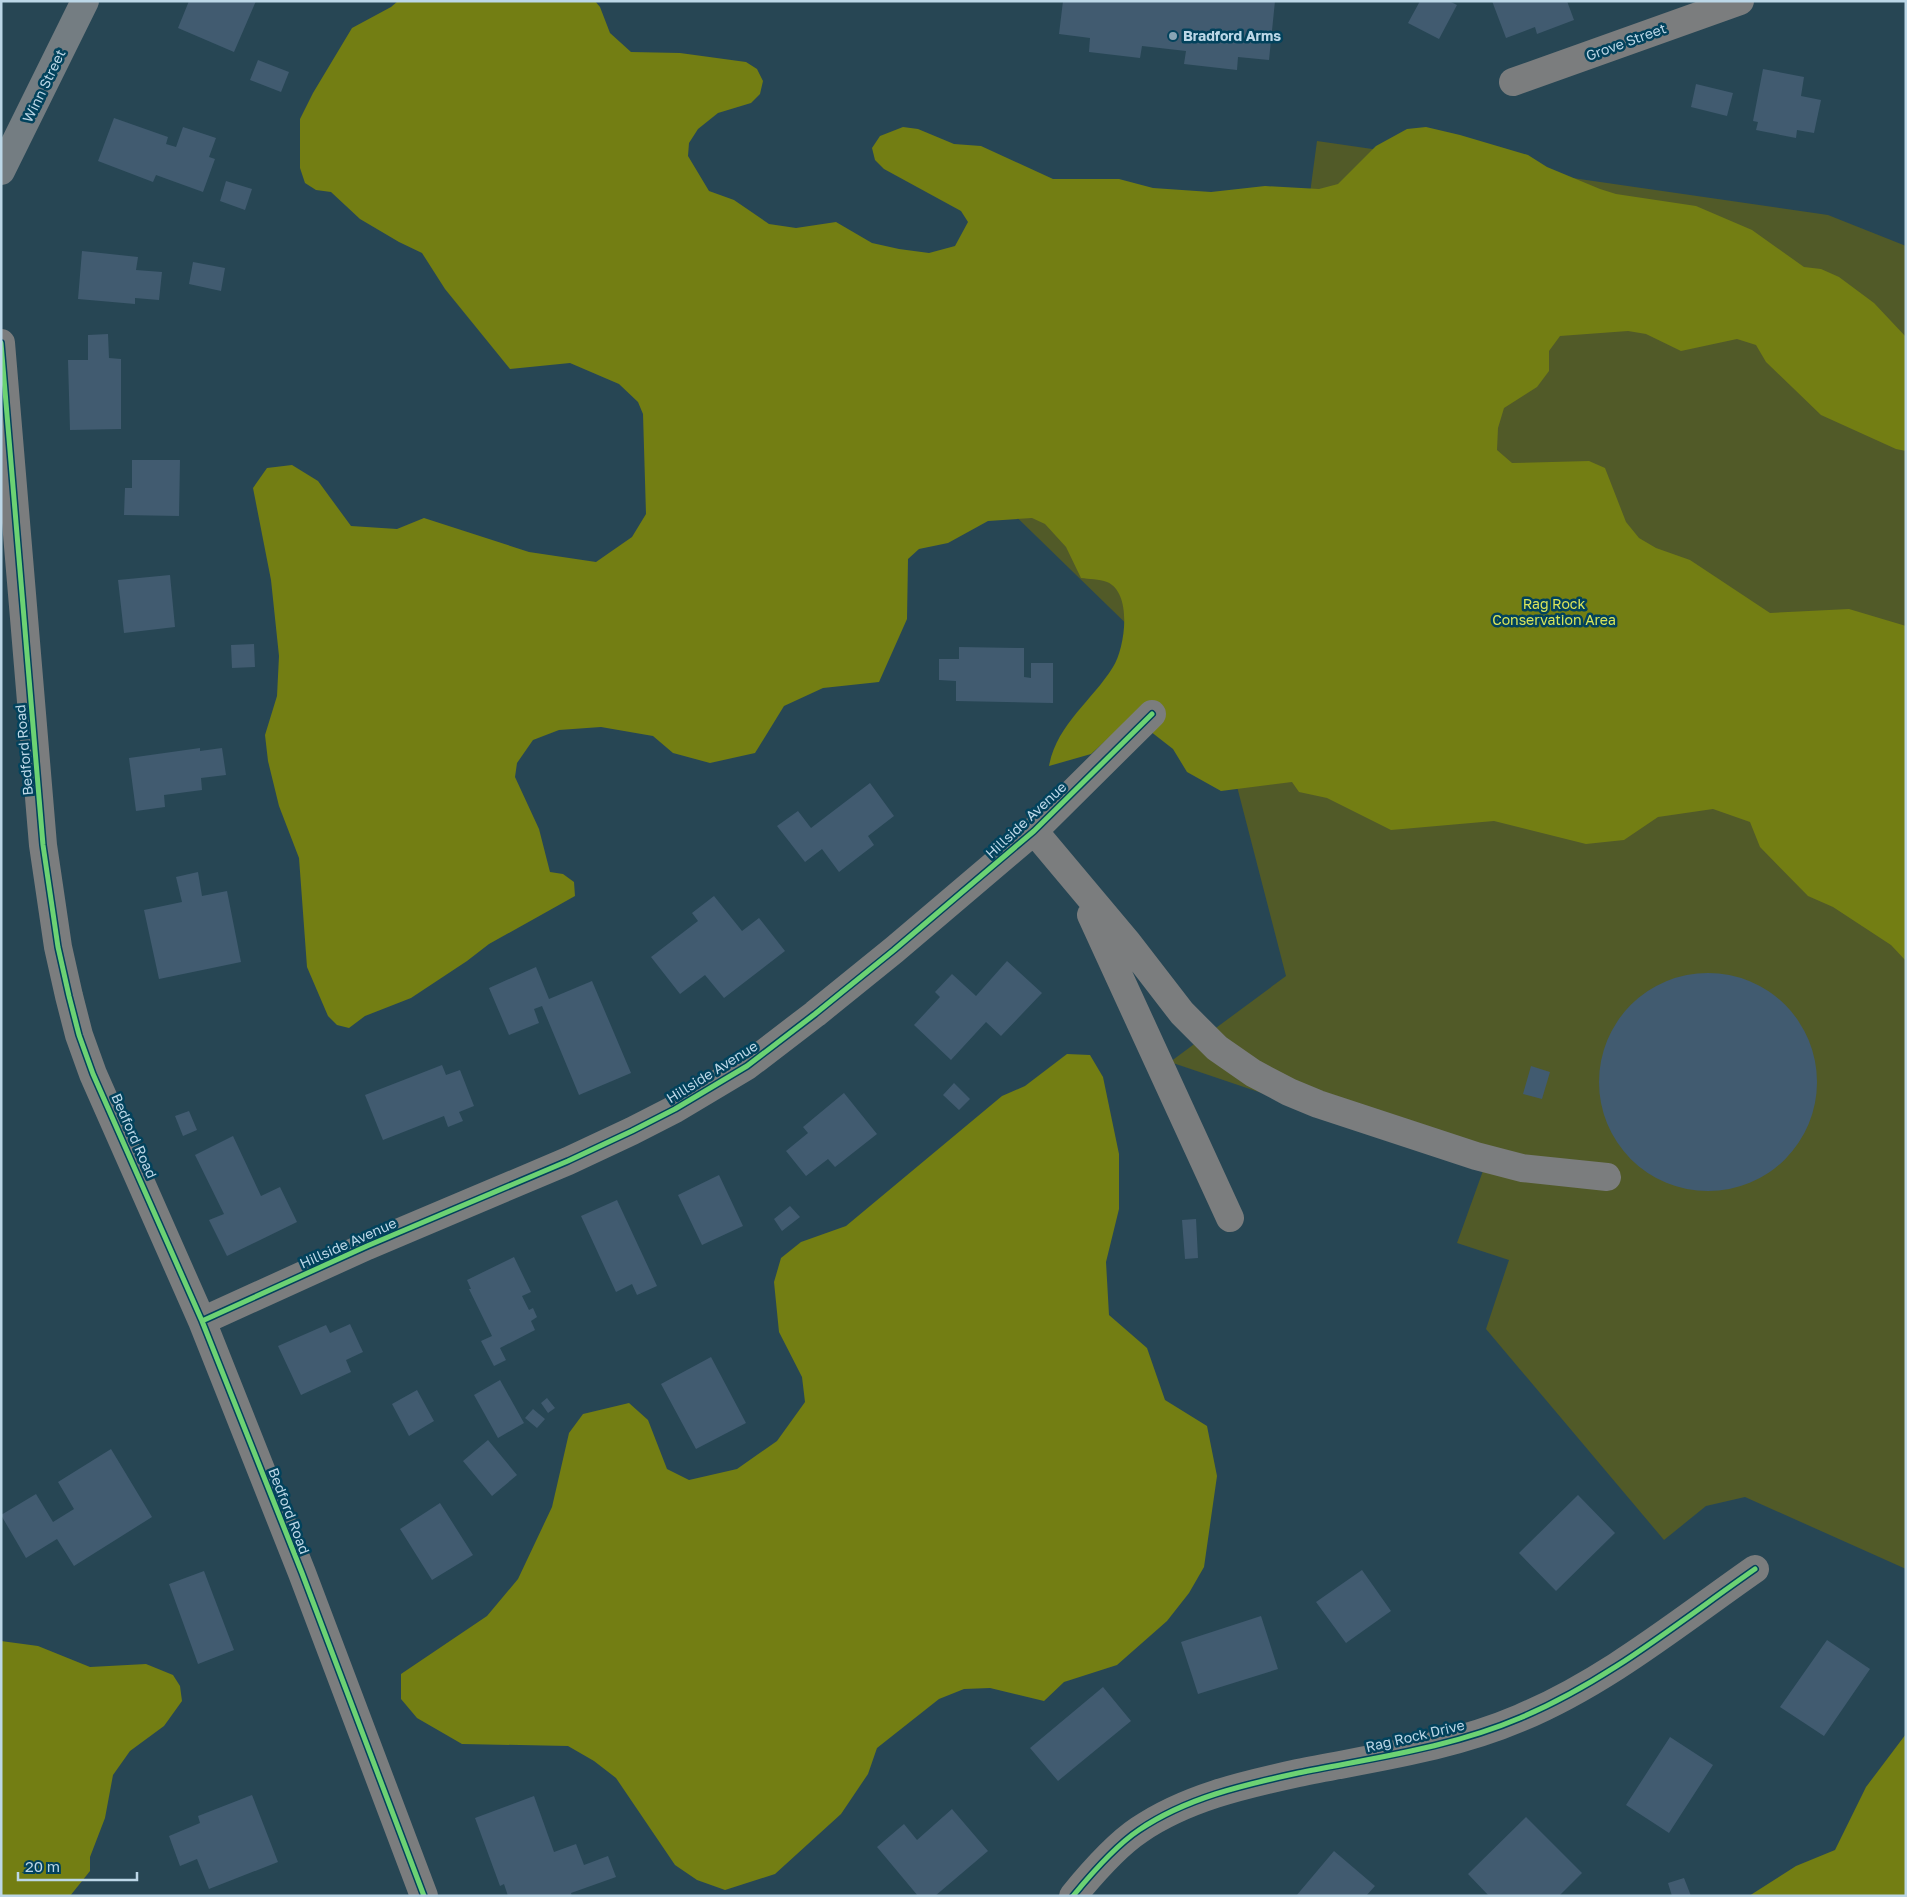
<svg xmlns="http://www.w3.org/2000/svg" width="1907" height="1897" font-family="'Golos Text',sans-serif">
  <rect width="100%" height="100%" fill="#274654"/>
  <path fill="#515a28" d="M1317,141L1828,215L1906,246V1569L1745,1497L1706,1506L1664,1540L1486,1329L1509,1260L1457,1243L1484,1168L1170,1062L1286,976L1218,713L965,467L1284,387Z"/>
  <path fill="#737e13" d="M398,1H595L600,7L610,33L631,52L680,53L746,62L757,69L763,81L760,94L751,103L718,113L698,129L689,143L688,156L709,191L734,200L769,224L796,228L836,222L872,243L899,249L929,253L955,246L968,222L961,211L884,169L875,160L872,148L880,136L903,127L918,129L954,144L981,146L1053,179H1119L1153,188L1211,192L1265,186L1319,189L1338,184L1376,146L1407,129L1426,127L1460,135L1528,155L1547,167L1600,189L1616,194L1696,206L1752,230L1804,267L1821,269L1839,277L1874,303L1906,337V451L1896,449L1821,415L1766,362L1756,345L1737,339L1681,351L1646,334L1628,331L1560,336L1549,351V371L1537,387L1504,408L1498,428L1497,450L1512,463L1589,461L1605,468L1626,522L1639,538L1656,548L1690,560L1770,613L1849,609L1906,626V961L1891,945L1833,907L1808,896L1760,847L1750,822L1713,809L1658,817L1624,840L1586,844L1494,821L1391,830L1327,798L1299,792L1292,782L1221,791L1187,772L1173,749L1132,717L1091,754L1049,766C1057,724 1092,701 1113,667C1125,648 1133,593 1107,582C1099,579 1089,579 1081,578L1066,547L1045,524L1032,518L988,521L948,543L919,549L908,559L907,619L879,682L823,688L784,706L755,753L710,763L673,753L653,736L601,727L559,730L533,740L517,763L515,777L539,829L550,872L563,874L574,882L575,896L489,944L467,961L411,998L365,1016L349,1028L337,1025L328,1016L307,967L299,858L279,806L268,761L265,735L277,696L279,656L271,580L253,488L267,468L292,465L318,481L351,526L397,529L424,518L529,552L596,562L632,537L646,514L643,414L638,402L619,384L570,363L510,369L445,289L422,253L399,242L360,219L331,192L316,190L305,183L300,168V119L313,93L352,28L391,7Z
    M1067,1054L1090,1055L1103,1077L1119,1154V1209L1106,1262L1109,1315L1147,1348L1165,1400L1207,1426L1217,1476L1204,1567L1189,1593L1167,1621L1117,1665L1064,1682L1044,1701L990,1688L964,1689L939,1699L877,1748L868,1774L841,1814L775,1874L725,1890L697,1880L675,1865L616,1778L594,1761L568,1746L462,1744L417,1718L401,1699V1674L487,1616L518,1579L552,1507L569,1433L583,1414L629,1403L648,1420L667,1469L689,1480L737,1469L777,1441L805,1402L802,1377L779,1332L774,1282L781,1258L801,1242L846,1226L1002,1096L1025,1086Z
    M1,1641L38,1646L90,1667L146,1664L173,1675L180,1686L182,1701L164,1726L130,1751L113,1775L105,1818L90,1857V1871L70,1896H1Z
    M1906,1734V1896H1749L1796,1866L1835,1850L1866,1787Z"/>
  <path fill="#415b70" d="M189,1H256L234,52L178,28Z
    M1063,1H1275L1269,60L1238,57L1237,70L1184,64L1186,51L1142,46L1140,58L1089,52L1090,38L1059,34Z
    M1420,1H1449L1457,5L1439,39L1408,23Z
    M1492,1H1567L1574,20L1537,34L1535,27L1506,38Z
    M258,60L289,72L281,92L250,80Z
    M1763,69L1804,77L1801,96L1821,100L1814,133L1797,130L1796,138L1756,130L1758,122L1753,121Z
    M1696,84L1733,93L1727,116L1691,107Z
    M114,118L168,137L166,144L176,147L183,127L216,138L209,157L215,159L203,192L156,175L153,182L98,161Z
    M226,181L252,189L245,210L220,201Z
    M82,251L138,257L136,270L162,272L159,300L135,298V304L78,299Z
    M193,262L225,268L221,291L189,284Z
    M108,334L109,358L121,359V429L70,430L68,360H88V335Z
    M132,460H180L179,516L124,515L125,488H132Z
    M170,575L175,627L124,633L118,580Z
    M254,644L255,667L232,668L231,645Z
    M959,647L1024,648V677L1031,678V663H1053V703L956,701V681L939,680V659H959Z
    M200,748V751L222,748L226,775L201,778L202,790L164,795L165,807L136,811L129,758Z
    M870,783L894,816L868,836L874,845L839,872L822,849L805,862L777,826L798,811L811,828Z
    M198,872L202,896L227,891L241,962L159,979L144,910L182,902L176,877Z
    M714,896L742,931L759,918L785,951L724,998L705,975L680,994L651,957L698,921L692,913Z
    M1007,961L1042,993L1001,1036L986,1022L951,1060L914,1025L940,997L935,992L952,974L976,996Z
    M536,967L549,999L592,981L631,1073L579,1095L542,1006L534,1009L539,1023L509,1035L489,988Z
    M1599 1082a109 109 0 1 1 218 0a109 109 0 1 1-218 0Z
    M442,1065L446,1075L460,1070L474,1106L459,1112L463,1121L448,1127L444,1116L383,1140L365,1095Z
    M1531,1066L1550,1072L1542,1099L1523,1094Z
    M954,1083L970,1099L959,1110L943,1095Z
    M844,1093L877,1134L835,1167L828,1159L806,1176L786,1151L808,1133L803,1127Z
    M189,1111L197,1130L183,1136L175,1116Z
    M233,1136L261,1196L280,1187L297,1222L227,1256L209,1220L224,1214L195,1155Z
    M719,1175L743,1226L702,1245L678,1195Z
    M617,1200L657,1286L637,1295L632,1284L616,1292L581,1216Z
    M790,1206L800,1217L782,1231L774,1219Z
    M1196,1219L1198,1258L1185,1259L1182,1220Z
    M514,1257L531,1292L522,1296L529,1310L533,1308L537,1317L531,1321L535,1330L500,1348L506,1360L494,1366L481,1341L492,1336L469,1289H471L467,1280Z
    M350,1324L363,1352L346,1360L351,1372L301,1395L278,1346L326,1325L330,1333Z
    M711,1357L746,1423L696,1449L661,1384Z
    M500,1380L524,1423L498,1438L474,1395Z
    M417,1390L434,1421L409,1436L392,1404Z
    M547,1398L555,1408L548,1413L541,1403Z
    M533,1409L545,1419L537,1428L525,1418Z
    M488,1440L517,1475L492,1496L463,1461Z
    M111,1449L152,1517L74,1566L57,1539L26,1558L1,1515L36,1494L53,1522L74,1509L58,1482Z
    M1578,1495L1615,1533L1556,1591L1519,1553Z
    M440,1503L473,1555L432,1580L400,1529Z
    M1362,1570L1391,1611L1346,1643L1316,1602Z
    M204,1571L234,1650L198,1664L169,1584Z
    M1261,1616L1278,1669L1198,1694L1181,1642Z
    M1827,1640L1870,1669L1824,1736L1780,1707Z
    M1103,1687L1131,1721L1058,1781L1030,1748Z
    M1670,1737L1713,1765L1669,1833L1626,1805Z
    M252,1795L278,1862L209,1889L197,1859L180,1866L169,1836L200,1823L198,1816Z
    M534,1796L554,1852L576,1844L584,1865L608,1856L616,1877L571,1893L572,1896H508L504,1884L500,1886L475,1818Z
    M952,1809L988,1851L935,1896H918L877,1847L904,1824L917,1840Z
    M1526,1817L1582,1873L1559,1896H1489L1468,1874Z
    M1334,1851L1375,1886L1366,1896H1296Z
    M1684,1878L1691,1896H1672L1668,1883Z"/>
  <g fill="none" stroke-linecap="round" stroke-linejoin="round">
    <path stroke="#7b7d7e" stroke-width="28" d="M1513,82L1740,1
      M1,343L43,845L58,947L69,996L79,1035L93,1074L202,1321L302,1573L424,1896
      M1034,831L1128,943L1182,1013L1217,1048L1253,1073L1289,1092L1318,1104L1476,1156L1522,1168L1607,1177
      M1091,915L1230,1218
      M202,1321L367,1246L568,1161L632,1131L675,1109L747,1066L815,1014L894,950L1034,831L1152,714
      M1073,1896C1091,1874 1115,1846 1139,1830C1186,1798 1243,1785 1298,1773C1372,1758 1450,1748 1520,1718C1606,1682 1679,1622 1755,1569"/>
    <path stroke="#747d82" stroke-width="28" d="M1,171L85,1"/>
    <g stroke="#02425c" stroke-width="8">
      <path id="cycleway" d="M1,343L43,845L58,947L69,996L79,1035L93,1074L202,1321L302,1573L424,1896
        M202,1321L367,1246L568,1161L632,1131L675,1109L747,1066L815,1014L894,950L1034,831L1152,714
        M1073,1896C1091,1874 1115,1846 1139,1830C1186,1798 1243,1785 1298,1773C1372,1758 1450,1748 1520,1718C1606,1682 1679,1622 1755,1569"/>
    </g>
    <use href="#cycleway" stroke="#6cd273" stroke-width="5"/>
  </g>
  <circle fill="#88a4b4" stroke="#02425c" stroke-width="2" cx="1173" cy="36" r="5"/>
  <g text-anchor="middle" stroke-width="5" stroke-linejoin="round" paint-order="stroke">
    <g font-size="14" font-weight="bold" fill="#bcd7e7" stroke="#02425c" text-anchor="start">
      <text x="1183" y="41">Bradford Arms</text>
    </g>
    <g font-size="14" fill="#bcd7e7" stroke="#02425c">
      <text transform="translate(1626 42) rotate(-20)" y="5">Grove Street</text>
      <text transform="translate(44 86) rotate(-64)" y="5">Winn Street</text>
      <text transform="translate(24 750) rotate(-95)" y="5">Bedford Road</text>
      <text transform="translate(1026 820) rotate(-43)" y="5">Hillside Avenue</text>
      <text transform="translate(712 1072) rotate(-32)" y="5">Hillside Avenue</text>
      <text transform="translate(134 1136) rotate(66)" y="5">Bedford Road</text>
      <text transform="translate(348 1243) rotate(-24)" y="5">Hillside Avenue</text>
      <text transform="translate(289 1511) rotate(69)" y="5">Bedford Road</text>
      <text transform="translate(1415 1736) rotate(-13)" y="5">Rag Rock Drive</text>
    </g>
    <g font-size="14" fill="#dae65a" stroke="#02425c">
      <text x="1554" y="609">Rag Rock<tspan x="1554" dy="16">Conservation Area</tspan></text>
    </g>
  </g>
  <rect width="1907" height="1897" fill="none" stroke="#bcd7e7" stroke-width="5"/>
  <path d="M18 1872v8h119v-8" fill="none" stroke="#bcd7e7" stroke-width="2.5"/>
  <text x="25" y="1872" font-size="15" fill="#bcd7e7" stroke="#02425c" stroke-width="4" paint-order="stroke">20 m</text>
</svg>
